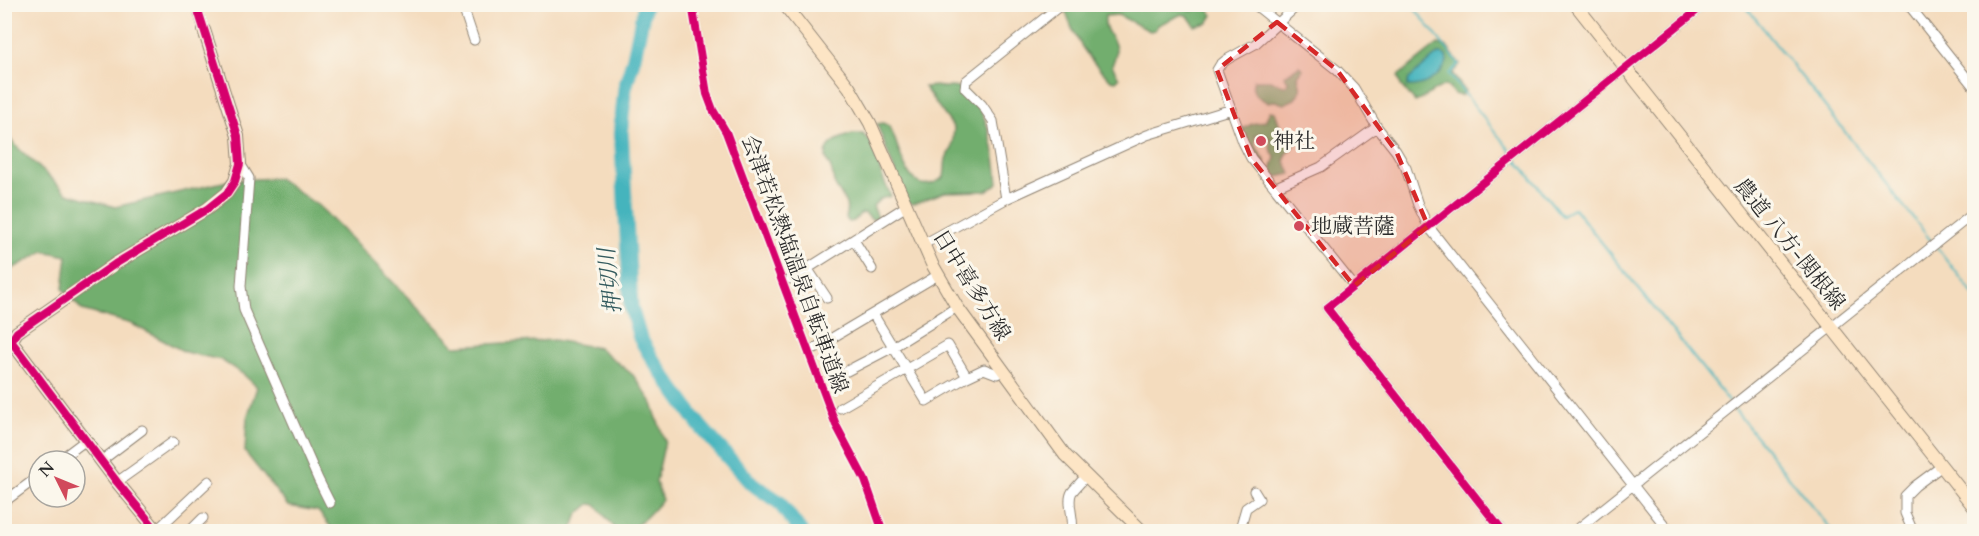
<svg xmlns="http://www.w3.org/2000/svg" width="1979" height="536" font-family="Cardo,'Noto Serif JP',serif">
  <rect width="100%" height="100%" fill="#fbf7ec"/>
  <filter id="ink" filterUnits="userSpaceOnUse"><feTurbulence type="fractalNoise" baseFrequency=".0167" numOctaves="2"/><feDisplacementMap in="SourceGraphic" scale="12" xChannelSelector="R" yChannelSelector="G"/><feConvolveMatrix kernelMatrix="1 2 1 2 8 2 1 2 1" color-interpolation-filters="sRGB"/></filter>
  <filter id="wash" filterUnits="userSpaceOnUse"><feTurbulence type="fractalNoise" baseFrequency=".008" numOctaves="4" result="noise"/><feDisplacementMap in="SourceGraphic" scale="24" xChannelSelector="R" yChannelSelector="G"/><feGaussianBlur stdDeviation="1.35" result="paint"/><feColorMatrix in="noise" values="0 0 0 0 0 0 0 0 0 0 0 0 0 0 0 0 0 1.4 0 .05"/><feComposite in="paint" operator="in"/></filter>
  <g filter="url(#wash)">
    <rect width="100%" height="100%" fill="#f4dcbe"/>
    <path fill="#72ae6e" stroke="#4e6c4c" stroke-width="1.5" d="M1068,4L1183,5L1191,11L1201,6L1206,7L1213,15L1208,23L1195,26L1188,16L1182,14L1158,25L1155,30L1150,31L1118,15L1105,16C1102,39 1125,38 1112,65L1119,78L1116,81L1111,80C1089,61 1073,37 1065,9Z
      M1438,44L1446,46L1460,64L1452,74L1465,91L1461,96L1454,94L1446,85C1434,88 1427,98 1415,102L1401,86L1398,76Z
      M1299,66L1303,69L1298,76L1301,89L1295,99L1284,104L1275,101L1267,102C1257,97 1249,91 1254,80H1270L1284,86L1287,85L1288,81L1284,76Z
      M937,86C945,89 953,85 960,89C988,102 996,156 998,183L986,191L945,192L913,204L906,201L877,124L883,123L889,126C902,148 906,205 944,177C946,167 943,157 952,149L954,128L924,87Z
      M1270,111L1275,112L1283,134L1294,137L1297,141C1293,149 1282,154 1286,164C1288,168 1290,171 1291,174L1277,177L1271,171L1275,157L1270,148V138L1260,133L1255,136V145L1265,160V163L1260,165L1254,159L1242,129L1252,124L1265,121Z
      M4,132L17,147L67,193L115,207L232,180L278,178L320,207L455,346L554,340L599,348L633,375L651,401L665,441L656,482L662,500C649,514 637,531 617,531L596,505L590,504L578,514L571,532L334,531L318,511L288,506L245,452L247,418L257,387L243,374L221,360L185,352L132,324L82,310L63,289L67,256L44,251L5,273Z
      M852,134H863L871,143L884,181L891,196L880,199L873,206L879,220L871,219L865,213L860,214L854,221L849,222L845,217C851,202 839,195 834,183C833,178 833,173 831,169C830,165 826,161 826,156C826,142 841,138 852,134Z"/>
    <path fill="#44b4bd" stroke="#387074" stroke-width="1.5" d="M1438,54H1442L1446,56L1447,62C1439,78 1424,87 1407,86L1409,79Z"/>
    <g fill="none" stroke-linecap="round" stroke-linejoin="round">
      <path stroke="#44b4bd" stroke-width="2" d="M1411,4L1459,64L1449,74L1513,154
        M1744,4L1932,242
        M1516,159L1562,216L1574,208L1731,404
        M1936,246L1974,295
        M1734,409L1833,532"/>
      <path stroke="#44b4bd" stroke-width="15" d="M645,4L634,57L625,88L621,128L631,307L640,338L653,360L700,426L751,483L779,502L801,532"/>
    </g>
  </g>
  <g filter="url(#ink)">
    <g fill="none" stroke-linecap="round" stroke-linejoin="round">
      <g stroke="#908474" stroke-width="11">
        <path id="street" d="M196,4L204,30
          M462,4L474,40
          M1254,4L1337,70L1354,88L1377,127L1396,151L1406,168L1418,205L1428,226L1670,532
          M1299,4L1255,44L1226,60L1220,65L1217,70L1243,142L1251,158L1354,286
          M1908,4L1974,87
          M241,161V165L249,178L241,286L244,310L318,479L330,503
          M1276,187L1321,167L1377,127
          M1006,199L993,121L982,105L965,88L966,81L1062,4
          M854,240L872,269
          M922,245L1006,199L1147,135L1232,109
          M807,268L827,298
          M791,279L905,207
          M873,314L926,401L965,378L984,369L997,374L1003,371
          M4,329L11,341
          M815,348L938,275
          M847,371L893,347L957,307
          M840,408L948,345L967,377
          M58,461L86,440
          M101,461L142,430
          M117,482L173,442
          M4,502L39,476
          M157,530L209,481
          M189,532L203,518
          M1072,532C1075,518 1066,502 1072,492C1076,487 1081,482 1085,477
          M1239,532L1246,508L1259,499L1254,491
          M1503,532L1327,308L1705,4
          M1574,532L1974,213
          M1913,532L1905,513V496L1915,486L1942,466"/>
      </g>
      <g stroke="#908474" stroke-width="14">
        <path id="secondary" d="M784,4L849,87L870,123L932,264L957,307L1065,455L1143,532
          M1575,4L1974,507
          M158,532L117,482L11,341L17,332L115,264L207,209L227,193L235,181L240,164L238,136L204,30"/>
      </g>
      <use href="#street" stroke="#fff" stroke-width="9"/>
      <use href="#secondary" stroke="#fde5c5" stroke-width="12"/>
      <g stroke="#fbf7ec" stroke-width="11">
        <path id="cycleway" d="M692,4L707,94L713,110L726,132L836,425L865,480L883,532
          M158,532L117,482L11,341L17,332L115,264L207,209L227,193L235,181L240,164L238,136L196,4
          M1503,532L1327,308L1705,4"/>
      </g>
      <use href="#cycleway" stroke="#d6006c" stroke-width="8"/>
    </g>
  </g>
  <path fill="#d62828" fill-opacity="0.2" stroke="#d62828" stroke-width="4.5" stroke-dasharray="12 8" stroke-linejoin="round" d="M1277,22L1337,70L1396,151L1428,226L1354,286L1251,158L1217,70Z"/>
  <g fill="#d1495b" stroke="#fbf7ec" stroke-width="2">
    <circle cx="1261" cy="141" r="6"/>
    <circle cx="1299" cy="226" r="6"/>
  </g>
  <g text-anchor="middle" stroke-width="6" stroke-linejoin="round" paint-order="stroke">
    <g font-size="21" fill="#2b2b2b" stroke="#fbf7ec" text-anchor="start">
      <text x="1273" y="148">神社</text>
      <text x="1311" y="233">地蔵菩薩</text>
    </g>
    <g font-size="21" fill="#2b2b2b" stroke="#fbf7ec">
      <text transform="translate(1790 244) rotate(51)" y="7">農道 八方-関根線</text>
      <text transform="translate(795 264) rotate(70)" y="7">会津若松熱塩温泉自転車道線</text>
      <text transform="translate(972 285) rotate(58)" y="7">日中喜多方線</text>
    </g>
    <g font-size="22" font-style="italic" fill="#345b5e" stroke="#fbf7ec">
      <text transform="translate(609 281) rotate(-96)" y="8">押切川</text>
    </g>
  </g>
  <rect width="1979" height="536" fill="none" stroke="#fbf7ec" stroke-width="24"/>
  <g transform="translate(57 479) rotate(313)"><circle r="28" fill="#fbf7ec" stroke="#a8a59f" stroke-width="1.5"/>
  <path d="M0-4.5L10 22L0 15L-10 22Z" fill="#d1495b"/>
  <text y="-9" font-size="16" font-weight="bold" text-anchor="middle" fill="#2b2b2b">N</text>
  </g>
</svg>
